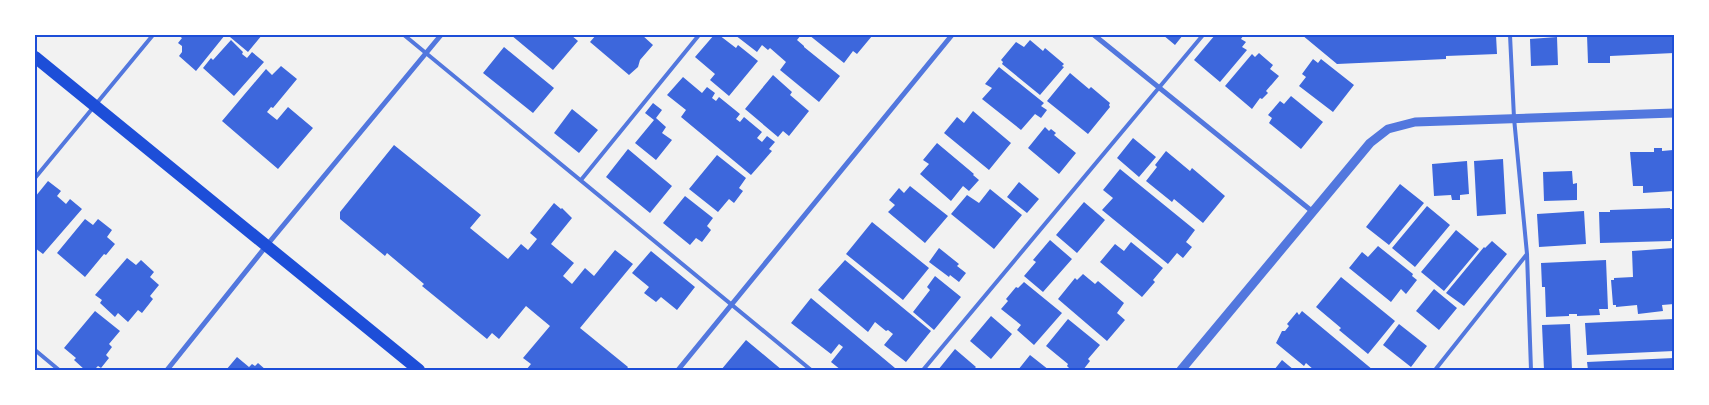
<svg xmlns="http://www.w3.org/2000/svg" width="1709" height="405" font-family="'Noto Sans',sans-serif">
  <rect width="100%" height="100%" fill="#f2f2f2"/>
  <path fill="#3d67dc" d="M178,35H225L196,71L179,56L182,52V46L178,43L182,38Z
    M232,35H262L248,52L230,37Z
    M511,35H571L578,41L553,70Z
    M596,35H642L653,45L640,60L638,67L629,75L590,42Z
    M714,35H719L736,48L738,45L758,61L729,96L710,80L715,74L695,57Z
    M735,35H801L797,40L804,46V47L840,76L819,102L780,70L786,62L770,48L768,50L762,45L757,52Z
    M809,35H870L872,36L857,54L853,51L844,63Z
    M1163,35H1183L1175,45Z
    M1215,35H1242L1243,36L1241,39L1246,42L1242,47L1247,50L1220,82L1194,60Z
    M1302,35H1496L1497,54L1446,56V59L1337,64Z
    M1587,35H1674V53L1610,56V63H1588Z
    M1557,37L1558,65L1531,66L1530,39Z
    M231,40L243,52L242,54L247,58L252,52L264,62L234,96L203,68L211,58L213,60Z
    M1030,40L1043,51L1045,48L1064,64L1062,66L1064,67L1040,95L1002,64L1003,62L1001,60L1016,42L1024,47Z
    M504,47L554,88L533,113L483,73Z
    M1259,53L1273,65L1270,69L1279,76L1266,91L1268,93L1262,99L1260,98L1252,109L1225,86L1252,54L1255,57Z
    M1313,59L1318,63L1321,59L1354,85L1333,112L1299,86L1306,77L1302,74Z
    M281,66L297,79L273,108L271,107L267,112L277,120L288,107L313,128L278,169L222,121L266,69L272,75Z
    M999,67L1044,103L1041,106L1047,110L1041,118L1035,114L1021,130L982,99L992,88L985,84Z
    M1070,73L1089,89L1091,87L1110,103L1109,105L1110,107L1088,134L1047,101Z
    M773,75L792,92L790,95L809,111L789,136L783,131L778,137L745,109Z
    M683,77L702,93L707,87L715,93L712,98L716,101L719,97L740,114L736,119L740,122L744,117L762,132L757,138L762,142L767,136L775,142L769,149L772,151L751,175L681,117L686,110L667,95Z
    M1291,96L1323,122L1301,149L1269,123L1272,118L1268,115L1280,101L1284,104Z
    M653,103L662,110L656,118L666,127L662,133L672,140L656,160L635,143L654,120L645,113Z
    M572,109L598,130L579,153L554,133Z
    M973,111L1011,143L989,170L944,133L957,117L964,123Z
    M1045,127L1049,131L1051,129L1056,133L1054,135L1076,153L1059,174L1028,148Z
    M1133,138L1156,157L1139,177L1117,158Z
    M937,143L974,174L973,175L979,180L969,191L963,186L951,201L920,174L929,164L923,160Z
    M394,145L481,215L470,228L508,259L521,244L528,250L537,239L530,233L554,203L561,209L562,208L572,218L551,244L574,263L563,276L572,284L585,268L594,276L615,250L633,264L580,328L628,367L626,370H526L531,364L523,358L550,326L526,306L499,339L492,333L487,339L422,286L424,284L387,253L385,256L340,219V212Z
    M1654,148H1662V151L1673,150L1674,191L1643,193V186H1633L1630,152H1654Z
    M628,149L672,186L650,213L606,177Z
    M1166,151L1190,171L1192,168L1225,196L1203,223L1174,199L1172,202L1146,181L1157,167L1155,165Z
    M717,155L746,178L739,188L743,191L734,203L729,199L718,212L689,189Z
    M1503,159L1506,214L1477,216L1474,161Z
    M1467,161L1469,194L1460,195V200H1452L1451,195L1434,196L1432,164Z
    M1120,169L1195,230L1186,242L1192,247L1183,258L1177,253L1168,264L1102,210L1113,198L1103,190Z
    M1572,171L1573,184L1577,183V200L1544,201L1543,172Z
    M48,181L61,191L57,196L66,204L70,199L82,209L43,254L35,248V197Z
    M1019,182L1039,199L1027,213L1007,197Z
    M1400,184L1424,203L1389,245L1366,227Z
    M910,186L948,216L925,243L888,212L895,205L889,200L899,188L904,193Z
    M990,189L1022,215L994,249L951,214L967,195L979,203Z
    M685,196L713,218L707,226L711,230L702,242L696,238L690,245L663,223Z
    M1084,202L1105,220L1077,253L1056,235Z
    M1427,206L1450,225L1415,267L1392,248Z
    M1670,208V209H1674V239H1671V241L1600,243L1599,212H1610V210Z
    M1584,211L1586,244L1539,247L1537,214Z
    M85,219L93,225L98,219L112,230L107,237L115,244L106,255L104,254L85,277L57,253Z
    M872,222L929,268L903,300L846,254Z
    M1456,230L1479,249L1444,291L1421,272Z
    M1050,240L1072,259L1043,292L1024,276L1036,262L1033,260Z
    M1492,241L1507,254L1464,306L1446,293L1484,247L1485,248Z
    M1131,242L1163,268L1153,280L1155,282L1142,297L1100,262L1115,244L1124,251Z
    M1378,246L1413,274L1412,276L1417,280L1406,294L1401,289L1391,302L1349,268L1362,252L1368,257Z
    M939,248L959,264L957,266L966,273L959,282L950,275L949,277L929,262Z
    M1674,248V304L1662,305L1663,311L1638,314L1637,305L1616,307V305H1613L1611,280H1614V278L1633,277L1632,251Z
    M651,251L695,287L677,310L661,297L656,302L644,293L649,287L632,273Z
    M127,258L136,265L141,260L154,272L150,277L159,285L150,296L153,299L142,313L138,310L128,322L118,313L115,317L100,303L102,300L95,295Z
    M845,260L931,331L906,362L884,345L893,334L888,330L886,331L875,322L868,332L818,290Z
    M1606,260L1608,309H1599L1600,315L1577,316V314H1569V316L1546,317L1545,287H1542L1541,263Z
    M1083,274L1095,284L1098,281L1124,303L1117,313L1125,320L1107,341L1058,299L1075,278L1077,280Z
    M935,276L961,297L934,330L913,312L930,290L927,287Z
    M1341,277L1395,321L1368,354L1339,330L1341,328L1316,307Z
    M1024,282L1062,313L1034,345L1017,330L1021,325L1001,309L1008,301L1006,299L1016,287L1018,288Z
    M1434,289L1457,308L1439,330L1416,311Z
    M811,298L895,368L893,370H841L831,362L843,347L839,344L831,354L791,323Z
    M95,311L120,331L109,344L112,347L106,355L109,358L101,368L98,366L94,370H85L74,360L76,358L64,348Z
    M1302,311L1373,370H1314L1306,363L1304,366L1276,343L1282,331H1285L1289,326L1287,324L1297,312L1299,315Z
    M991,316L1012,334L991,359L970,341Z
    M1068,319L1100,345L1088,359L1090,361L1083,370H1071L1067,366L1068,364L1046,346Z
    M1674,319V351L1587,355L1585,323Z
    M1399,324L1427,346L1411,367L1383,345Z
    M1570,324L1572,370H1544L1542,325Z
    M746,340L782,370H721Z
    M955,349L976,367L973,370H938Z
    M1030,355L1049,370H1018Z
    M237,357L249,367L252,364L255,366L258,363L266,370H226Z
    M1674,358V370H1588L1587,362Z
    M1282,360L1294,370H1274Z"/>
  <g fill="none" stroke-linecap="round" stroke-linejoin="round">
    <path stroke="#5277de" stroke-width="4" d="M404,35L811,370
      M1510,35L1514,118L1527,254L1531,370
      M35,178L153,35
      M581,180L699,35
      M35,350L59,370
      M923,370L1203,35
      M1435,370L1527,254"/>
    <path stroke="#5277de" stroke-width="5" d="M1094,35L1313,212
      M167,370L267,245L441,35
      M678,370L952,35"/>
    <path stroke="#5277de" stroke-width="9" d="M1181,370L1370,143L1388,129L1415,122L1674,113"/>
    <path stroke="#1d4ed8" stroke-width="12" d="M35,57L419,370"/>
  </g>
  <rect width="1709" height="405" fill="none" stroke="#ffffff" stroke-width="72"/>
  <rect x="36" y="36" width="1637" height="333" fill="none" stroke="#1d4ed8" stroke-width="2"/>
</svg>
